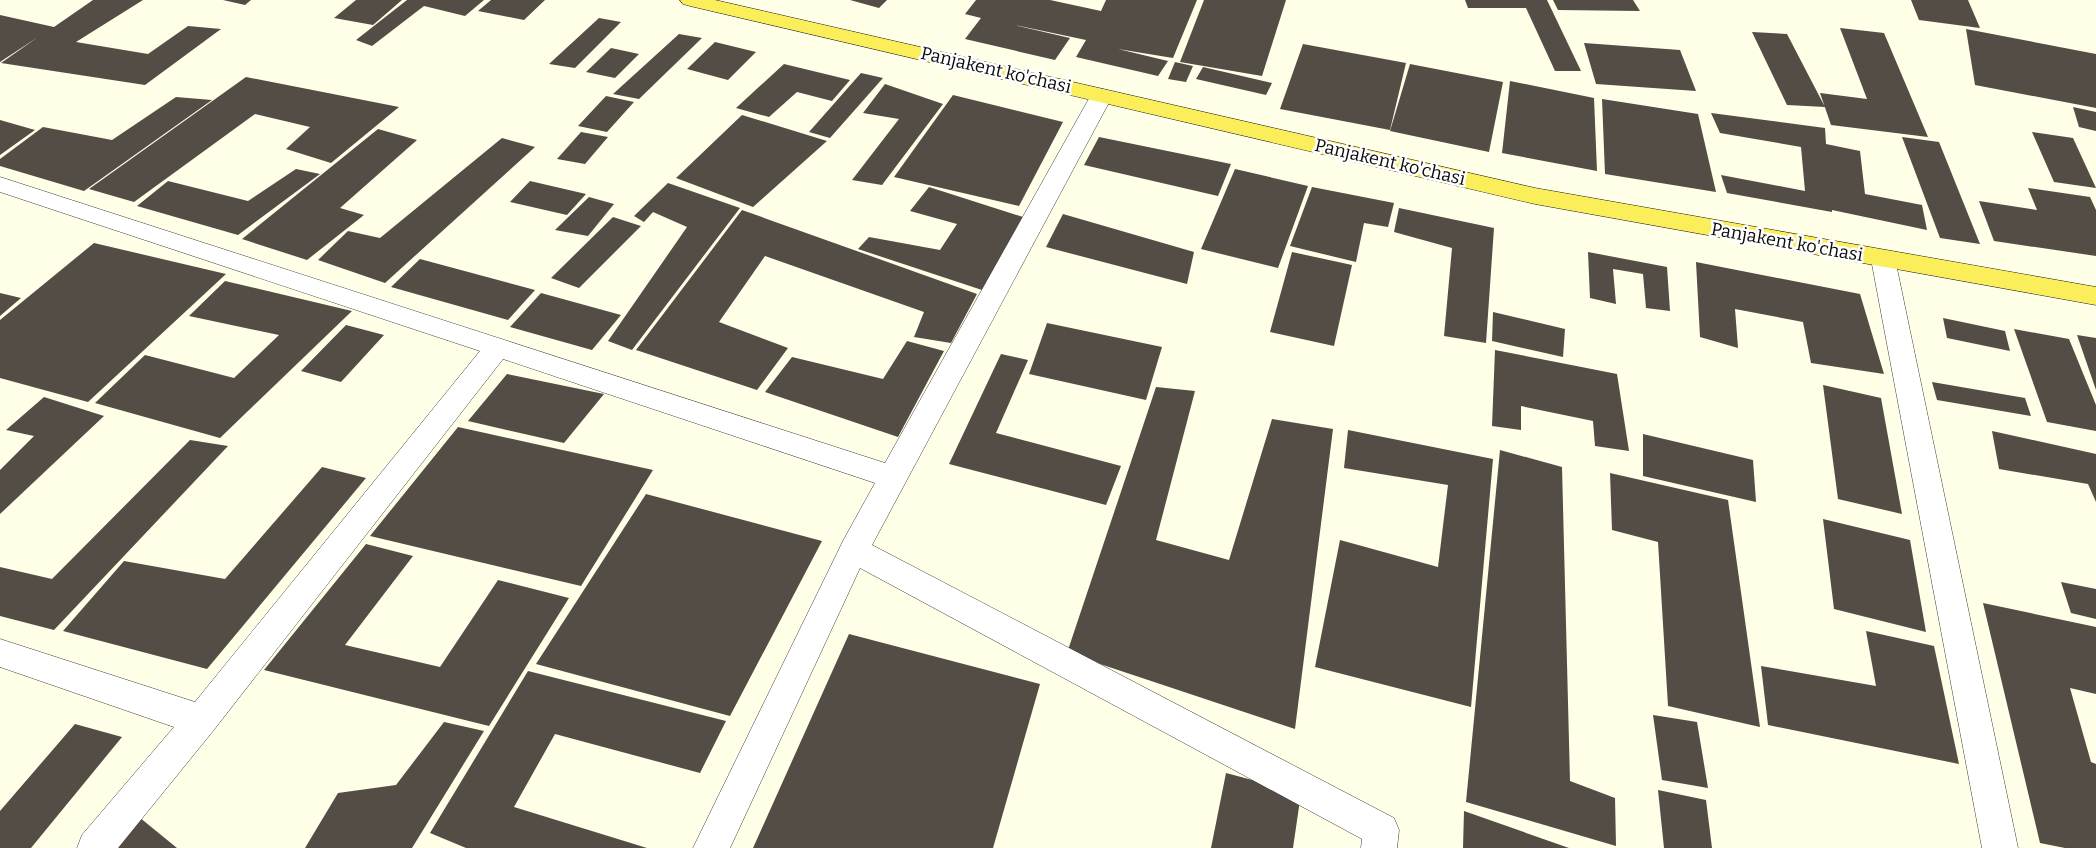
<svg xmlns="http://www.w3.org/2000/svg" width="2096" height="848" font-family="Bitter,serif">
  <rect width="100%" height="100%" fill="#fffee7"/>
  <path fill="#534d46" d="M93,0H143L76,42L148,54L188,26L221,29L145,85L1,63L38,37L0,62V15L54,27Z
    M223,0H251L245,5Z
    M356,0H402L373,25L334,18Z
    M407,0H484L465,16L424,6L372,46L356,40Z
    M491,0H545L524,20L478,11Z
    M850,0H887L879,8Z
    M976,0H1050L1101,11L1106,0H1197L1173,58L1118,49L1168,61L1158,76L1076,57L1086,40L1010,24L1070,38L1055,60L965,39L981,18L965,14Z
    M1204,0H1286L1262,76L1180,62Z
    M1465,0H1547L1581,71H1555L1526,8H1468Z
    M1553,0H1633L1640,11L1558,10Z
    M1911,0H1968L1980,28L1919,20Z
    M599,18L621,22L575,68L549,64Z
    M1840,28L1884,33L1928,137L1831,125L1820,93L1867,99Z
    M1966,29L2096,54V108L1975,85Z
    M1752,32L1787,34L1825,107L1787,105Z
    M679,34L702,38L639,99L613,94Z
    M715,42L756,52L728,80L687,69Z
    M1584,43L1680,50L1696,91L1596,84Z
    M1303,44L1406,63L1390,130L1280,109Z
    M611,48L639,54L615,78L586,72Z
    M1175,62L1193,66L1186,82L1168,79Z
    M784,64L850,80L832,101L797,92L769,117L736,108Z
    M1410,64L1503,82L1489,152L1390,131Z
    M1203,67L1272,83L1266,95L1196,79Z
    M861,73L883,78L830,138L809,132Z
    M246,77L399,107L331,163L286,149L310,127L255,114L134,202L89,189Z
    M1510,81L1594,98L1597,171L1502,153Z
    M885,84L943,104L882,185L852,180L899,119L863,113Z
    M953,95L1063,122L1019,206L894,177Z
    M606,96L634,102L607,132L578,126Z
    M176,97L212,100L84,191L0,166V159L43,127L112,140Z
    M1602,99L1698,114L1716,192L1605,174Z
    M2073,107L2096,112V131L2079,127Z
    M1711,113L1825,128L1826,144L1860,151L1865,194L1922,205L1927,230L1832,210V212L1727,193L1721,175L1805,191L1801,147L1720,133Z
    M742,115L827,141L753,207L676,178Z
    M0,120L35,130L0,155Z
    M378,129L417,140L340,208L364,215L307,260L242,239Z
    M581,132L608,137L585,164L557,159Z
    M2032,132L2073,138L2096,188L2054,182Z
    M1099,137L1231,164L1218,196L1084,165Z
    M1902,137L1939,142L1980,244L1940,238Z
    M502,138L535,147L385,283L318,260L348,231L380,238Z
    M296,169L320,174L238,235L137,206L168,181L248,201Z
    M1235,169L1308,186L1278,268L1201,249Z
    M530,181L586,194L567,215L510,202Z
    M668,183L740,208L632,350L608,341L687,227L653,212L644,222L634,216Z
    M929,187L1023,217L982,290L858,249L869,237L940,250L957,224L910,211Z
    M1312,187L1394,203L1388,227L1364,223L1356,262L1290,246Z
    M2028,188L2090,197L2096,210V256L1994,241L1979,201L2037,210Z
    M589,197L614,204L588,236L555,230Z
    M1399,208L1494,228L1486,343L1444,336L1452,248L1394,232Z
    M742,210L977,294L951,343L914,337L924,312L765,256L719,322L788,348L757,390L636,350Z
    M1063,214L1194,252L1187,284L1046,247Z
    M613,217L641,226L579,288L551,278Z
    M94,243L226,274L88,402L0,378V320Z
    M1292,252L1352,265L1334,346L1270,332Z
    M1588,252L1667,267L1670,311L1646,308L1643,274L1613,269L1616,304L1590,298Z
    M420,259L535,290L508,320L391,287Z
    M1696,262L1860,294L1884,374L1811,363L1803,322L1735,309L1738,348L1700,337Z
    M225,281L352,311L220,438L95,403L145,355L234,378L279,335L189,316Z
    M0,293L21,298L0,316Z
    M541,293L621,315L592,350L510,327Z
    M1493,312L1565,329L1563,357L1492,341Z
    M1943,318L2005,331L2010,351L1947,338Z
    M1047,323L1162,347L1146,400L1029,374Z
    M346,325L384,335L341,382L301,371Z
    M2014,329L2069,339L2096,405V431L2047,422Z
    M2077,335L2096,338V390Z
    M907,341L944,351L898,437L765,392L792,357L883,379Z
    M1495,350L1617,374L1629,451L1595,446L1593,421L1521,406V430L1492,426Z
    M1001,354L1028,360L996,433L1121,466L1106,505L949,464Z
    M507,374L604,394L564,443L468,421Z
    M1932,382L2025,398L2031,416L1937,400Z
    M1823,385L1881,398L1902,514L1838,499Z
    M1156,387L1195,391L1156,540L1229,560L1272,419L1333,429L1295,729L1067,653Z
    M44,397L104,416L0,514V470L34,436L6,430Z
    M458,427L653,470L581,586L370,536Z
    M1348,430L1493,459L1471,707L1315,667L1340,540L1438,567L1448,485L1344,468Z
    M1992,431L2096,454V502L2088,484L1999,469Z
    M1643,434L1753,460L1756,502L1643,476Z
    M190,440L228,446L54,630L0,616V567L52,579Z
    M1500,450L1562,467L1570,781L1615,798L1616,846L1466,802Z
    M322,467L366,478L207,669L63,631L124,561L225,579Z
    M1610,473L1728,500L1760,727L1668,706L1658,542L1612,530Z
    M646,494L822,541L730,716L536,664Z
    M1823,519L1910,540L1926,632L1834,609Z
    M366,544L413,556L345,645L440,667L498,580L569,598L489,726L264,670Z
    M2061,582L2096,589V619L2071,613Z
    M1983,603L2096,627V694L2070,688L2091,762L2096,764V848H2065L2040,843Z
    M1866,631L1934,646L1959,764L1768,725L1761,666L1876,686Z
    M849,634L1040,684L993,848H753Z
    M528,671L726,721L700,773L555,734L514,807L647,848H466L430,833Z
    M1653,715L1697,722L1708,788L1662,780Z
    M444,722L484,731L412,848H305L338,793L396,785Z
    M75,724L122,737L31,848H0V811Z
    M1226,773L1301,793L1293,848H1211Z
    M1658,790L1706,800L1712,848H1664Z
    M1464,811L1569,848H1463Z
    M139,817L177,848H112Z"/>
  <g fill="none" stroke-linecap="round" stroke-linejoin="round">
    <g stroke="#3d3d3d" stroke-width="1">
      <path id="street" d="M1102,89L1109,91L1113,95L872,545L1394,818L1399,830L1397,848H1361L1362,839L860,568L730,848H693L843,541L875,483L503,359L213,731L118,848H77L82,835L174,727L0,667V639L195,702L480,351L0,192V177L885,463L1091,95L1095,91Z
        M1883,251L1892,253L1895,259L2018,848H1982L1871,259L1874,253Z"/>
    </g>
    <g stroke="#1b1b1b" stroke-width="1">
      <path id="primary" d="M680,0H715L1535,188L2096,287V305L1535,204L690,6L683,4Z"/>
    </g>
    <use href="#street" fill="#fff" fill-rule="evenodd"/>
    <use href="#primary" fill="#fbee5b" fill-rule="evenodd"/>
  </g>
  <g text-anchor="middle" stroke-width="5" stroke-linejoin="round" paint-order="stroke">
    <g font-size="18" fill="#0a0a0a" stroke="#fff">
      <text transform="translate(996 70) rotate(13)" y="6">Panjakent ko'chasi</text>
      <text transform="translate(1390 162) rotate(13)" y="6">Panjakent ko'chasi</text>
      <text transform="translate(1787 242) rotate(10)" y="6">Panjakent ko'chasi</text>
    </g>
  </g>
</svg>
